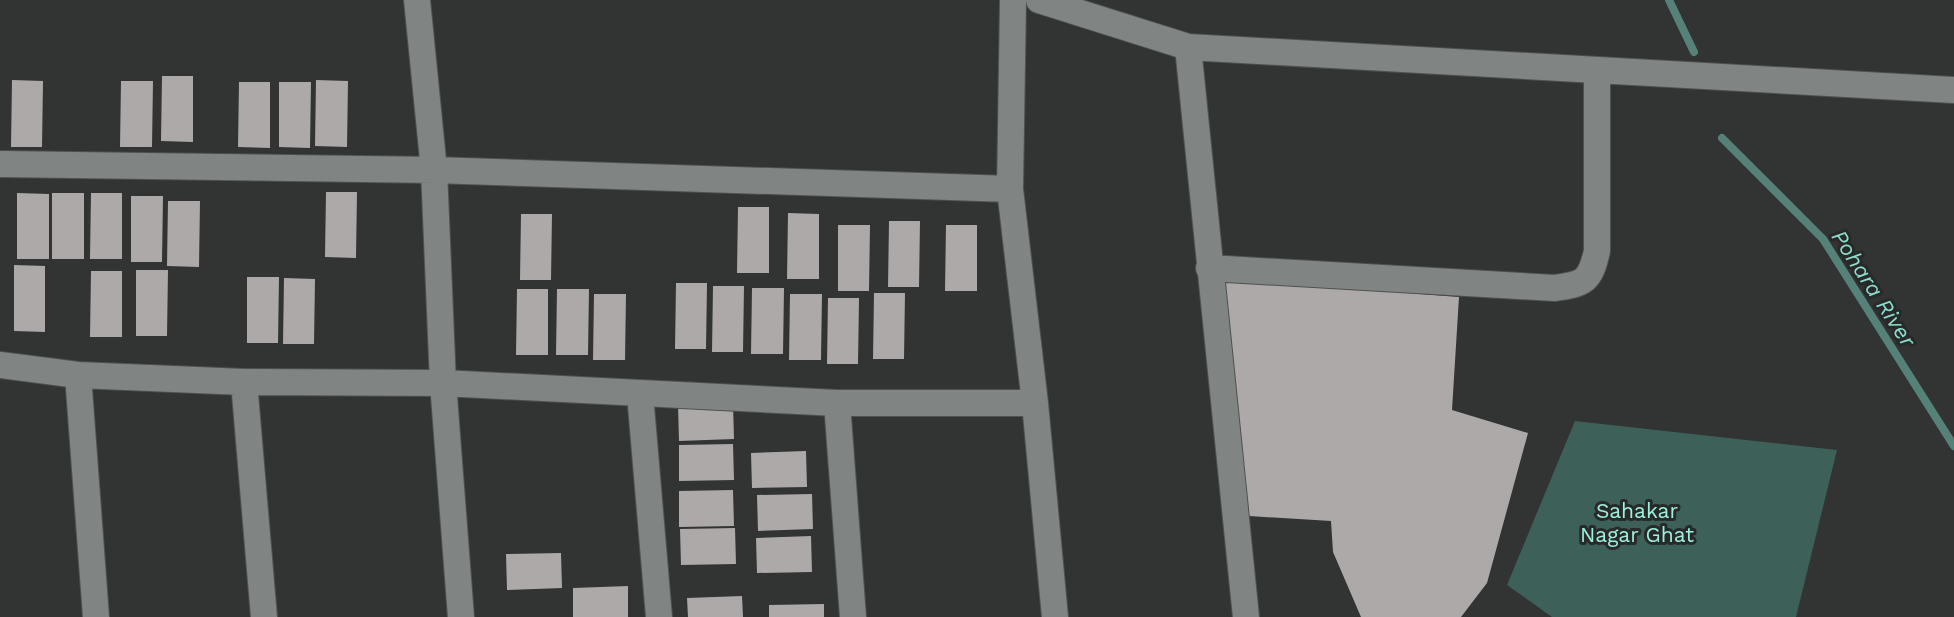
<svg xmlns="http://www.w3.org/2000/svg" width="1954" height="617" font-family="'Work Sans',sans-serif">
  <rect width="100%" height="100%" fill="#313433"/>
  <path fill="#3d6059" d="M1575,421L1837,450L1796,617H1552L1507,585Z"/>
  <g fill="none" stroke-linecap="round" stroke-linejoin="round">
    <path stroke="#568179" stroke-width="8" d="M1669,0L1694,52
      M1722,138L1823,239L1954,446"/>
  </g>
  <path fill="#ada9a9" d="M162,76H193V142L161,141Z
    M12,80L43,81L42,147H11Z
    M316,80L348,81L347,147L315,146Z
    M121,81H153L152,147H120Z
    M239,82H270V148L238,147Z
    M279,82H311L310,148L279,147Z
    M326,192H357L356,258L325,257Z
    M17,193L49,194V259H17Z
    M52,193H84V259H52Z
    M91,193H122V259H90Z
    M131,196H163L162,262H131Z
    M168,201H200L199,267L167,266Z
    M738,207H769V273H737Z
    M788,213L819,214V279H787Z
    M521,214H552L551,280H520Z
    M889,221H920L919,287H888Z
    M838,225H870L869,291H838Z
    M946,225H977V291H945Z
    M14,265L45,266V332L14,331Z
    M136,270H168L167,336H136Z
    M91,271H122V337H90Z
    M247,277H279L278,343H247Z
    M284,278L315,279L314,344H283Z
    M1224,279L1459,297L1452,410L1528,433L1487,583L1461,617H1361L1333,552L1331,521L1249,516Z
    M676,283H707L706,349H675Z
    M713,286H744L743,352H712Z
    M752,288H784L783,354H751Z
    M517,289H548V355H516Z
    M557,289H589L588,355H556Z
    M874,293H905L904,359H873Z
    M594,294H626L625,360H593Z
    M790,294H822L821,360H789Z
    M828,298H859L858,364H827Z
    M733,403L734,439L679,441L678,405Z
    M733,444L734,480L679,481V445Z
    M806,451L807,487L752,488L751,453Z
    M733,490L734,526L679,527V491Z
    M812,494L813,529L758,531L757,495Z
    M735,528L736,564L681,565L680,529Z
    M811,536L812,572L757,573L756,538Z
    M561,553L562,588L507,590L506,554Z
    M628,586V617H573V588Z
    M742,596L743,617H688L687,598Z
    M824,604V617H769V605Z"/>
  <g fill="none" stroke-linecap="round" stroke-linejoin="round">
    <g stroke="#4e5150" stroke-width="28">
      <path id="minor" d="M417,0L434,170L443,383L461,617
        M1013,0L1010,189L1035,403L1055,617
        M1039,0L1188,47L1954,90
        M1188,47L1246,617
        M0,164L434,170L1010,189
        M1209,268L1554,288C1584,284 1590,282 1597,251V70
        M0,365L78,375L244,382L443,383L837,403H1035
        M78,375L96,617
        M244,382L264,617
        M640,394L659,617
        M837,403L853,617"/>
    </g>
    <use href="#minor" stroke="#808483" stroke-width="26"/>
  </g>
  <g text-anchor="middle" stroke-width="6" stroke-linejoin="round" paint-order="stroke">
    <g font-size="21" fill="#9feede" stroke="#272a29">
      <text x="1637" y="518">Sahakar<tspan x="1637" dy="24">Nagar Ghat</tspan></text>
    </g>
    <g font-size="22" font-style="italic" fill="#8fddce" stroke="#272a29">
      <text transform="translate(1874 288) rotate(57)" y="8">Pohara River</text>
    </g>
  </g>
</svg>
